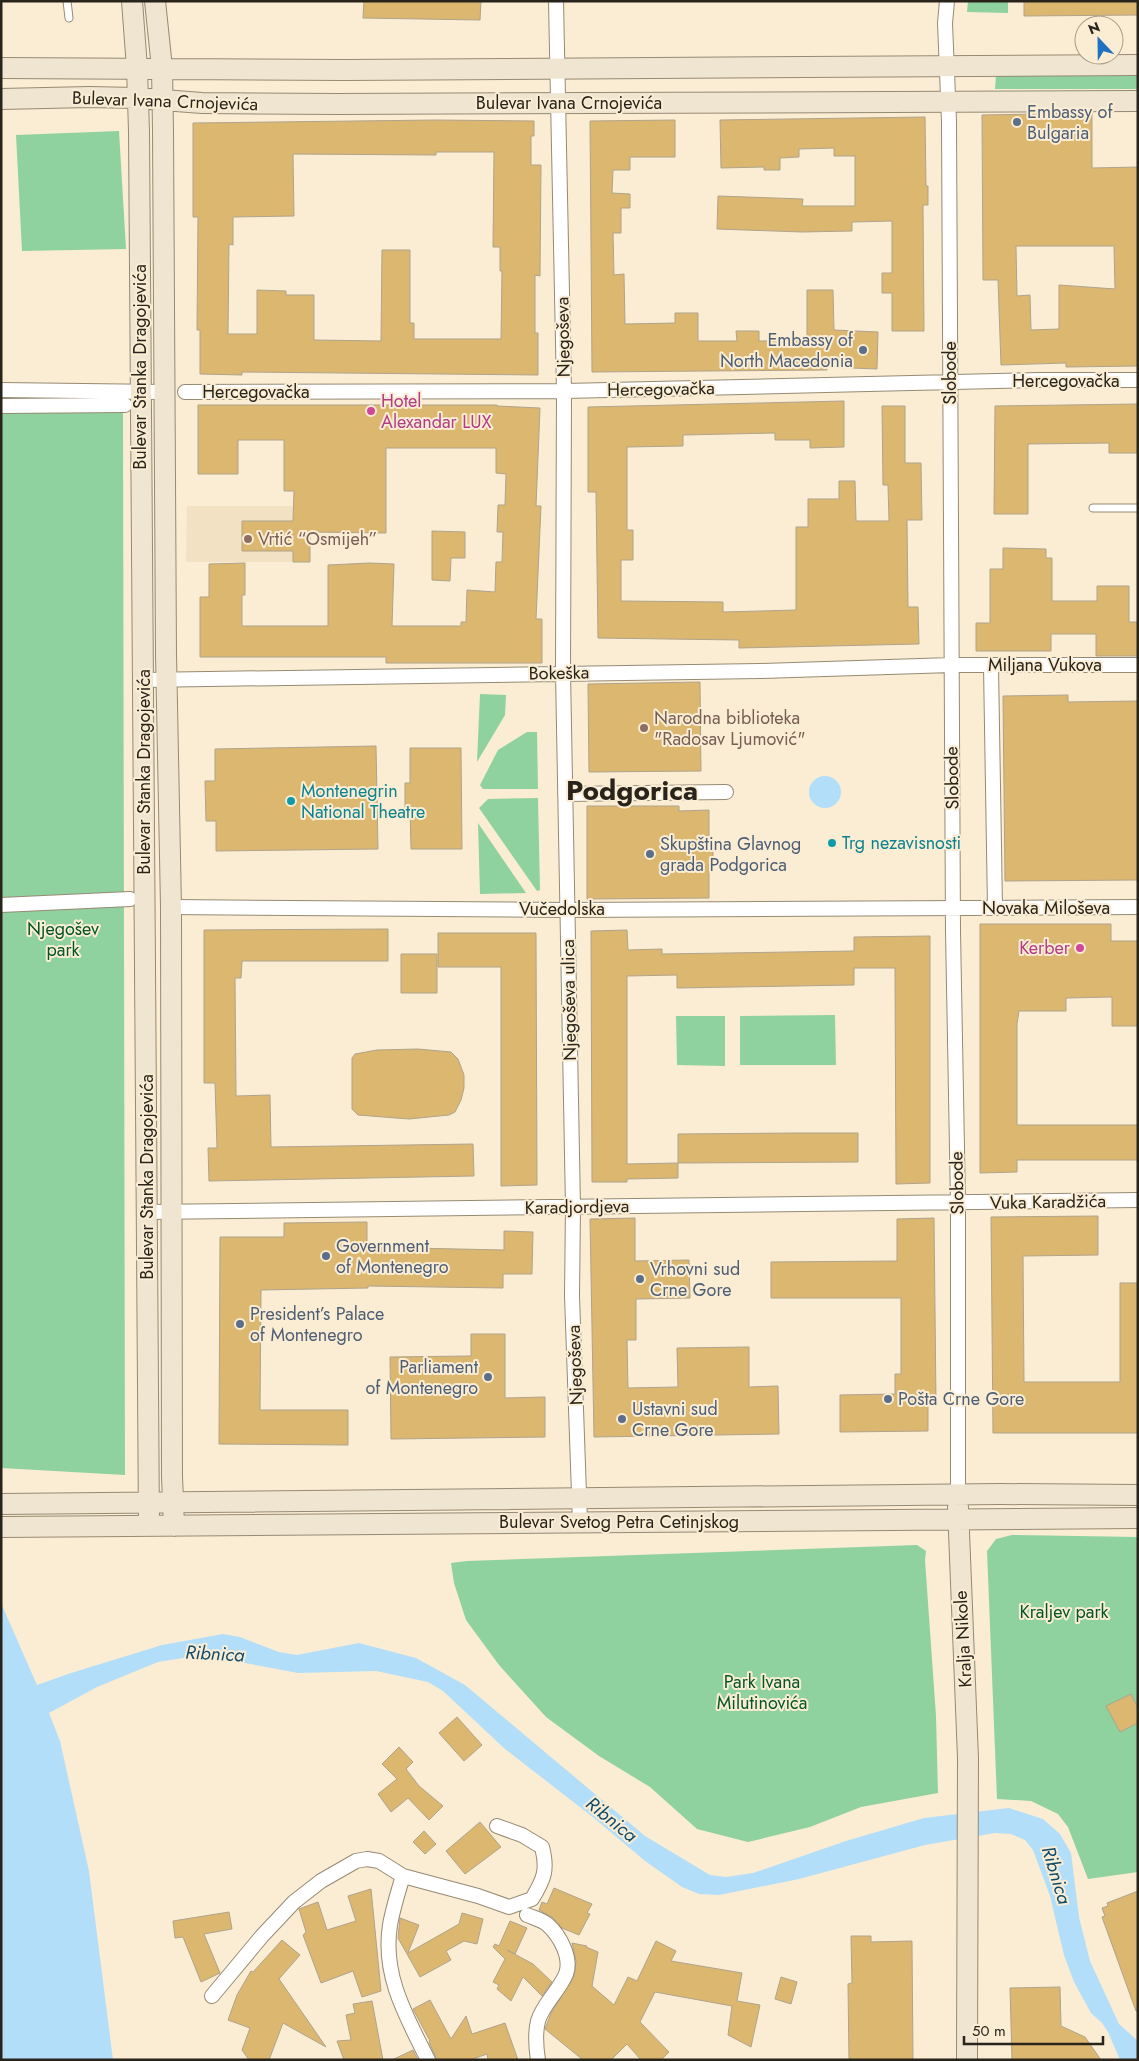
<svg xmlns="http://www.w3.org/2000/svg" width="1139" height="2061" font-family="Jost,sans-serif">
  <rect width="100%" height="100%" fill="#faedd4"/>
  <path fill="#f2e1c2" d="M187,506H310V562H186Z"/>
  <path fill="#90d1a0" d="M968,1H1008V13L967,12Z
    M996,75H1138V89H995Z
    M119,131L126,249L22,251L16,135Z
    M123,409L125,1475L1,1468V411Z
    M480,694L506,695L505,715L477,762Z
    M527,732H537L538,789H483L480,785L498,750Z
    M538,798L540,890L537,891L479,808L488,799Z
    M478,823L526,893L480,894Z
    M835,1015L836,1065H740V1016Z
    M725,1016V1066L677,1065L676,1016Z
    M1012,1535L1138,1537V1872L1088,1879L1068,1827L1058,1814L1031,1801L997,1799L987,1551L996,1539Z
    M917,1545L926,1551L925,1560L936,1716L938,1793L861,1807L810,1827L748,1842L697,1829L650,1787L599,1756L546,1717L499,1665L466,1620L454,1583L451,1563L467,1561Z"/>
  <path fill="#b3defa" d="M809 792a16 16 0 1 1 32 0a16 16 0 1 1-32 0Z
    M1,1603L37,1685L71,1673L162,1645L223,1634L240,1637L279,1652L297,1655L359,1643L416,1658L465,1685L645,1836L710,1875L726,1877L753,1873L846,1841L924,1818L1009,1808L1043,1819L1060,1834L1071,1853L1079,1917L1090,1961L1119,2024L1138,2041V2060H1120L1108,2032L1102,2023L1091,2013L1074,1982L1064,1955L1050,1896L1033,1850L1025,1840L1011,1834L995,1833L925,1845L799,1879L719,1895L699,1894L682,1887L645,1861L594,1818L505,1749L443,1691L428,1682L376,1671L298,1673L245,1663L211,1658H183L158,1662L97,1687L49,1713L60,1741L89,1871L113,2060H1Z"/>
  <path fill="#dcb770" stroke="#b0a38c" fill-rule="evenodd" d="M364,1H481L480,20L363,18Z
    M1024,1H1138V15L1024,16Z
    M1092,113V168L1138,167V366L1066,367V363L1001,365L998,280H983L982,115ZM1016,246H1114L1115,289L1059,285V329L1031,330L1030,295L1017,296Z
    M925,117L926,186H928V205H923L924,331H892V293H882V273H892V221L852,222V231L802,232L717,229L718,196L803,199L802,206H855V156H834V148L799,149V157L780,158V170H764V167L721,168L720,120Z
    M436,120L534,121V136H531V165H541L540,276L535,275V333H538V375L242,372V375L200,374V330H197L198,217H193V123ZM436,152H494L493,247H500V271H502L501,339H414V323H410V250H382L381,341L314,340V295H286V291L257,290V334H228L229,244L233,245V217L294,216L293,154L436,155Z
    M675,120V157H630V170H613L612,193L630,194V208H621V233H613L614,275L624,274L625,324L675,323V313H698V341H737L736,331H759V341L807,340V290H833L834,330L878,332L877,369L827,367V370L592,372L590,121Z
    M844,401V447L810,448V440H775V433L683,435V446L627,447V530H633V560H621V601L723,602V612L796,610V527H808V499H839V481H855L856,521H889L888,485H883L882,406H905V463H921L922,520H907L908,607H918L919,644L739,648V640L598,638L596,492H588V407Z
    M1138,404V453H1109V443L1028,444V514H994L995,406Z
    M198,405H497V406L540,408L536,506H541L536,619H542V663H386V657H200V597H209V564L245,563V595H242V626H328V565L370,563L394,564L392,626H461V622H466L467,590L495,592L496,562H502L503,532H497L498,505H505L506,474L496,473V448H386V533L310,532V562H293V551H242V521H293L294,491H284V440H238V474H198Z
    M432,531L465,532V558H451L450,581L432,580Z
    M1003,548L1046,549V558H1052V601H1097V586H1129V622H1138V656H1096V634H1051V651H976V623H990V569H1003Z
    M700,682L701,771L589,772L588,684Z
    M1068,695V702L1138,701V880L1005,881L1003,696Z
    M376,746L378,849L216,851V821H206L205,781H215V749Z
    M410,748H461L462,849H411L410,809L405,810V783H410Z
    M587,806H679V811L709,810V843L713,844V864H709V898L587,899Z
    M980,924H1111V941H1138V1026H1112V997L1066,998V1011H1019L1017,1024V1125H1138V1160H1017V1172L980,1173Z
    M388,929V961H242L241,978H235L236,1096L270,1095L271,1147L473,1144L474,1176L209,1181L208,1148H217L215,1083H204V930Z
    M627,930L628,950L662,949V954L854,951V937L930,936V1183L896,1184L895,968H854V985L677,988V975L627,976V1164L678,1163V1178L627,1179V1182H592L591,931Z
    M438,933H536L537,1185L501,1186V967H438Z
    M401,954H437V993H401Z
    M418,1049L451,1052L458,1059L464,1075V1088L461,1100L455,1112L449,1115L409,1119L358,1115L352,1109V1058L355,1054L377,1050Z
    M797,1133H858V1162L678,1163V1134Z
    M1098,1216V1255L1023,1256L1024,1382H1120V1283H1138V1433H993L991,1217Z
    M635,1218V1261L689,1260L690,1298L636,1299V1340H627L628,1388L678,1387L677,1348L749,1347V1387L778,1386L779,1434L594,1437L590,1219Z
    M934,1218L936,1404H928V1431L840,1432V1395L895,1394V1374H901V1298H771V1262L897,1261V1219Z
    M367,1222V1247L504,1250V1231L533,1232L532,1274H503V1288L368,1286V1288L261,1290L260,1410H348V1445L219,1444L220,1237H284V1223Z
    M471,1334H505V1398L545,1397V1437L391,1439L390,1357L471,1356Z
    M1131,1694L1138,1708V1723L1120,1732L1106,1706Z
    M457,1717L482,1745L464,1761L439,1733Z
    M399,1747L413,1762L406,1769L419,1786L443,1806L429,1820L408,1798L391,1812L378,1794L397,1779L382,1764Z
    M480,1822L501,1847L465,1874L446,1851Z
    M424,1831L436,1844L425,1854L413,1842Z
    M554,1888L592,1904L587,1913L590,1914L579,1935L562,1928L552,1917L539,1910L542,1902L547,1904Z
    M371,1889L381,1991L362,1997L353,1971L321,1983L303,1935L306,1932L299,1909L318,1902L327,1930L356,1921L348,1896Z
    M1138,1891V2011H1136L1102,1917L1105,1916L1102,1908L1108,1906L1107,1903Z
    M229,1912L232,1929L204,1934L220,1973L201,1982L183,1937L175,1938L173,1921Z
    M462,1913L483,1919L477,1944L464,1941L446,1951L451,1960L420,1977L398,1938L400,1918L419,1925L408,1953L459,1924Z
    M510,1921L527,1928L515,1954L507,1950L533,1964L552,1982L542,1996L523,1977L511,2001L497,1989L499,1985L493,1982L505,1959L493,1947L495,1944L499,1946Z
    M851,1936H871V1942L912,1941L913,2060H849L848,1984L852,1983Z
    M282,1940L300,1955L279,1979L326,2047L283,2023L269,2060H249L242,2050L250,2028L228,2020L237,1995L251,1971L253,1972Z
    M656,1941L676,1951L671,1961L742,1973L737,2001L760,2005L751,2047L728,2035L732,2006L655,1992L640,2022L669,2052L661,2060H641L627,2044L611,2060H583L545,2029L551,2013L574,1976L576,1961L572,1943L587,1946L586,1947L598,1952L592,1986L614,2005L628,1977L637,1981Z
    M781,1977L797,1982L791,2004L775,1999Z
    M1060,1987L1061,2026L1085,2037L1101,2060H1012L1010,1988Z
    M430,2000L451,2039L466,2016L472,2034L505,2023L518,2060H488L487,2054L470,2060H437L429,2042L430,2041L413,2009Z
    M372,2001L383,2060H344L337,2041L351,2040L346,2015L355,2013L353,2004Z
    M413,2050L418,2060H392Z"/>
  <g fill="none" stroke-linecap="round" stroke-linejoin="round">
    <g stroke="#968a73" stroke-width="9">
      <path id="lane" d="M67,1L69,18
        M1093,508H1138"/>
    </g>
    <g stroke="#968a73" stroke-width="16">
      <path id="street" d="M556,1L564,391L563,673L573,1207L572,1296L580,1522
        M947,1L945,23L949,121L953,931L958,1203V1495
        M1,390L164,392
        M185,392L564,391L1040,380H1138
        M1,406L125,405
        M991,666L995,908
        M143,680L760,671L952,665H1138
        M565,794L726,792
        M1,905L130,899
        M171,907L568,910L1138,907
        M146,1212L1138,1200
        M403,1876C398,1892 393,1908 390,1925C382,1975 406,2016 428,2060
        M527,1915C534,1918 543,1920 548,1925C560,1936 572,1958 566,1974C559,1991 543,2004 538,2021C535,2033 536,2047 538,2060
        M212,1996L262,1936L294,1902L321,1881L356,1861L367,1859L379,1861L403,1876L478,1896L509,1907L532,1899C544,1879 548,1870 542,1847L522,1835L497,1826"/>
    </g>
    <g stroke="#968a73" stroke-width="22">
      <path id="secondary" d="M132,1L137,68L139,131L149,1526
        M155,1L162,68L163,131L166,654L171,907L172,1476L174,1526
        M1,68L344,70L1138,65
        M1,99L89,97L137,98L202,103L338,104L1138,101
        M1,1504L1000,1494L1138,1495
        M958,1507L968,1758L967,2060
        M1,1527L1138,1518"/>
    </g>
    <use href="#lane" stroke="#fff" stroke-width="7"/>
    <use href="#street" stroke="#fff" stroke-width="14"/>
    <use href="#secondary" stroke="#efe5d1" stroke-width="20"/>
  </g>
  <g fill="#5c6f8a" stroke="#faedd4" stroke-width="2">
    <circle cx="1017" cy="122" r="5"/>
    <circle cx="863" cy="350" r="5"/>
    <circle cx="650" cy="854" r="5"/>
    <circle cx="326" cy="1256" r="5"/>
    <circle cx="640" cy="1279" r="5"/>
    <circle cx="240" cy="1324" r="5"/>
    <circle cx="488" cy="1377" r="5"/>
    <circle cx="888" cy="1399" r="5"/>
    <circle cx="622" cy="1419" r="5"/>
  </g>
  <g fill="#d1479c" stroke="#faedd4" stroke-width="2">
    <circle cx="371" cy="411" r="5"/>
    <circle cx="1080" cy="948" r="5"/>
  </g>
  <g fill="#8d6e63" stroke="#faedd4" stroke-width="2">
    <circle cx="248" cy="539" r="5"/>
    <circle cx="644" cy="728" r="5"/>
  </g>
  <g fill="#0f9aa8" stroke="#faedd4" stroke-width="2">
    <circle cx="291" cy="801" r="5"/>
    <circle cx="832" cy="843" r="5"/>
  </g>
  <g text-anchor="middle" stroke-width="4" stroke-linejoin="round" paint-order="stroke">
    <g font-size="18" fill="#29241b" stroke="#faedd4">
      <text transform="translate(165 101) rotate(2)" y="6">Bulevar Ivana Crnojevića</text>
      <text x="569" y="109">Bulevar Ivana Crnojevića</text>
      <text transform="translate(563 337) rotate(-91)" y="6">Njegoševa</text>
      <text transform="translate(140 367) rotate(-90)" y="6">Bulevar Stanka Dragojevića</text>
      <text transform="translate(950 373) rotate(-90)" y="6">Slobode</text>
      <text x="1066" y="387">Hercegovačka</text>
      <text transform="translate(661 389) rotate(-1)" y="6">Hercegovačka</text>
      <text x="256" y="398">Hercegovačka</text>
      <text x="1045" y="671">Miljana Vukova</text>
      <text transform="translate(559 673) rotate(-1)" y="6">Bokeška</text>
      <text transform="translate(144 772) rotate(-90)" y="6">Bulevar Stanka Dragojevića</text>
      <text transform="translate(952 778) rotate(-91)" y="6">Slobode</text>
      <text x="1046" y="914">Novaka Miloševa</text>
      <text x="562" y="915">Vučedolska</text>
      <text transform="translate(569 1000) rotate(-91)" y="6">Njegoševa ulica</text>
      <text transform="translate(147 1177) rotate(-90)" y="6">Bulevar Stanka Dragojevića</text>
      <text transform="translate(957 1183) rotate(-91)" y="6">Slobode</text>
      <text transform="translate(1048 1202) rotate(-1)" y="6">Vuka Karadžića</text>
      <text transform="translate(577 1207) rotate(-1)" y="6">Karadjordjeva</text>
      <text transform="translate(575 1365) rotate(-92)" y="6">Njegoševa</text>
      <text x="619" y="1528">Bulevar Svetog Petra Cetinjskog</text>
      <text transform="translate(963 1639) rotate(-93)" y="6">Kralja Nikole</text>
    </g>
    <g font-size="18" fill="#4e5e75" stroke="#faedd4" text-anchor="start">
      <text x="1027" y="118">Embassy of<tspan x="1027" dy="21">Bulgaria</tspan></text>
      <text x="853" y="346" text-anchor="end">Embassy of<tspan x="853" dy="21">North Macedonia</tspan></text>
      <text x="660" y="850">Skupština Glavnog<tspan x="660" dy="21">grada Podgorica</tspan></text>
      <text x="336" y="1252">Government<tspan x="336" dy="21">of Montenegro</tspan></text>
      <text x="650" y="1275">Vrhovni sud<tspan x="650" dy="21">Crne Gore</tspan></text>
      <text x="250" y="1320">President’s Palace<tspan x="250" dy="21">of Montenegro</tspan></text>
      <text x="478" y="1373" text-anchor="end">Parliament<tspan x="478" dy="21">of Montenegro</tspan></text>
      <text x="898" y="1405">Pošta Crne Gore</text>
      <text x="632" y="1415">Ustavni sud<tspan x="632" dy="21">Crne Gore</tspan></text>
    </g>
    <g font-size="18" fill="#b23c85" stroke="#faedd4" text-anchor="start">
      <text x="381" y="407">Hotel<tspan x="381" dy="21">Alexandar LUX</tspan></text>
      <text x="1070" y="954" text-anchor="end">Kerber</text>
    </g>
    <g font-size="18" fill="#785e54" stroke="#faedd4" text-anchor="start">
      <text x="258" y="545">Vrtić “Osmijeh”</text>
      <text x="654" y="724">Narodna biblioteka<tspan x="654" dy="21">"Radosav Ljumović"</tspan></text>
    </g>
    <g font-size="18" fill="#0d838f" stroke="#faedd4" text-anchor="start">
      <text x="301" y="797">Montenegrin<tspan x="301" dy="21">National Theatre</tspan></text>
      <text x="842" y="849">Trg nezavisnosti</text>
    </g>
    <g font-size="18" fill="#045628" stroke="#faedd4">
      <text x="63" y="935">Njegošev<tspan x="63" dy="21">park</tspan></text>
      <text x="1064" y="1618">Kraljev park</text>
      <text x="762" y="1688">Park Ivana<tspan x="762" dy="21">Milutinovića</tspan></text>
    </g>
    <g font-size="19" font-style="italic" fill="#124c6b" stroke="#faedd4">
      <text transform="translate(215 1653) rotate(3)" y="7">Ribnica</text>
      <text transform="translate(612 1819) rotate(39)" y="7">Ribnica</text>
      <text transform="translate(1057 1875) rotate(73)" y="7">Ribnica</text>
    </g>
    <g font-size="28" font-weight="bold" fill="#29241b" stroke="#faedd4">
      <text x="632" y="800">Podgorica</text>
    </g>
  </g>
  <rect width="1139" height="2061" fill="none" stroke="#29241b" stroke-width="5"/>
  <g transform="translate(1099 40) rotate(338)"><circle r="24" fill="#faedd4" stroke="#a69d8a"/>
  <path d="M0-4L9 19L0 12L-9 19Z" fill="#1f72c0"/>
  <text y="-8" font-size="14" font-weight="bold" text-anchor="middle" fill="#29241b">N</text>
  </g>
  <path d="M964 2036v8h139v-8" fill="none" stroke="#29241b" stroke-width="2.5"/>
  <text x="972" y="2036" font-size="15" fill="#29241b" stroke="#faedd4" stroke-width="4" paint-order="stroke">50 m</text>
</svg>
